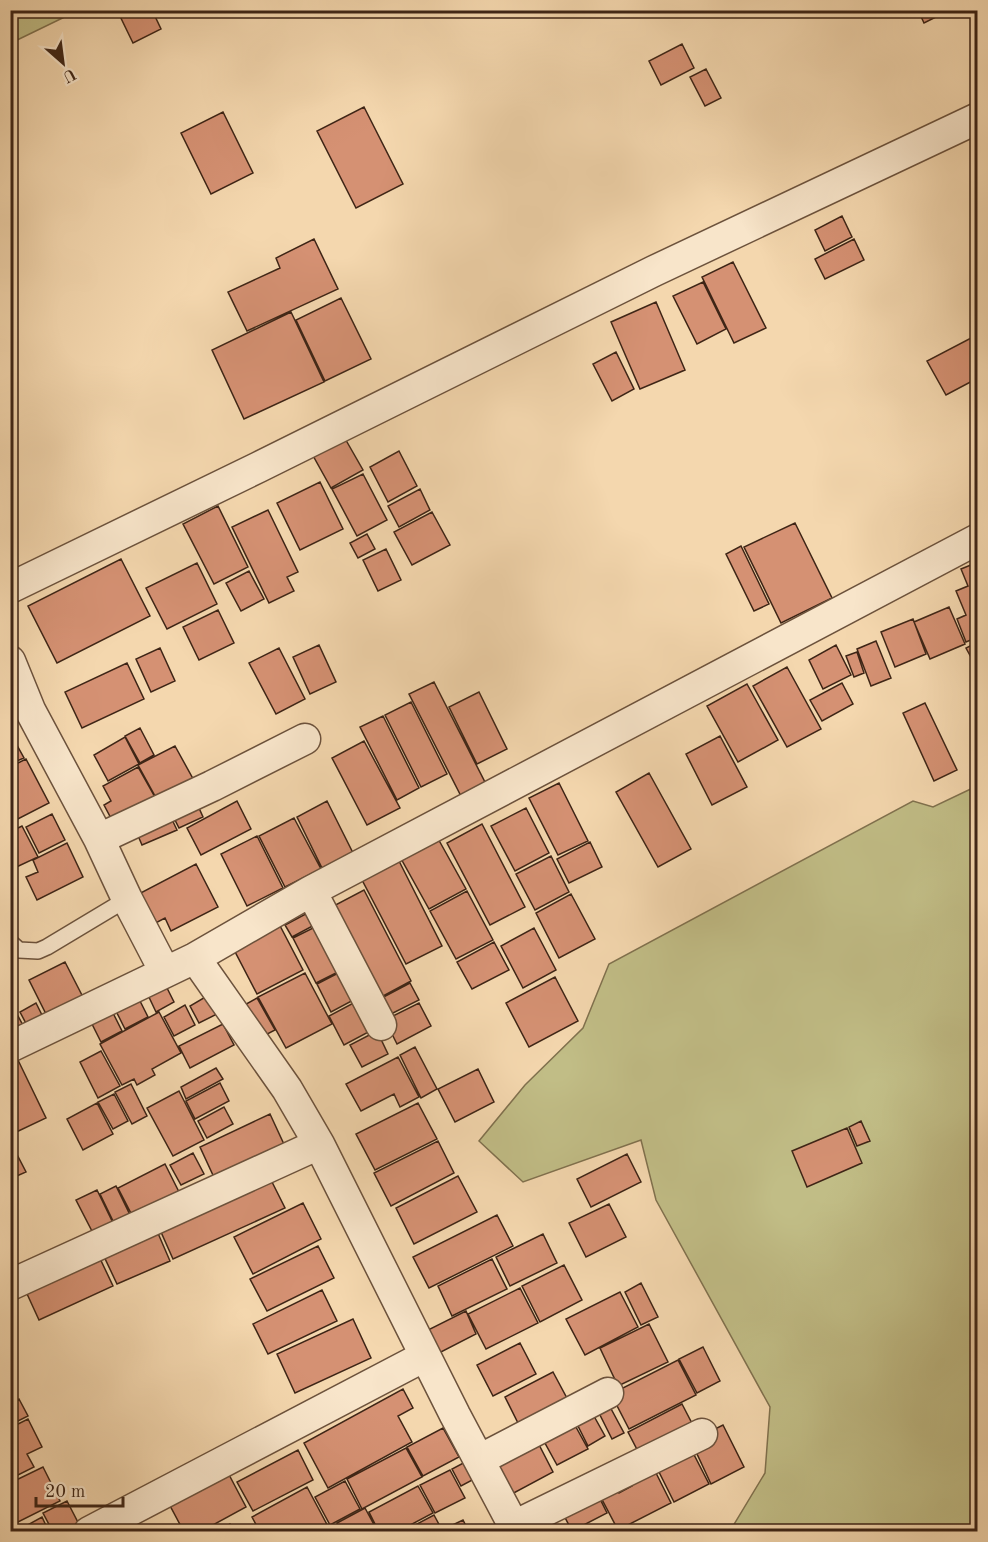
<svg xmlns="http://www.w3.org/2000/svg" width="988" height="1542" font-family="'Old Standard TT',serif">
  <rect width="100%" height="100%" fill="#f4d7ae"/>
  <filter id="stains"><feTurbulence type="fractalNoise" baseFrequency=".00333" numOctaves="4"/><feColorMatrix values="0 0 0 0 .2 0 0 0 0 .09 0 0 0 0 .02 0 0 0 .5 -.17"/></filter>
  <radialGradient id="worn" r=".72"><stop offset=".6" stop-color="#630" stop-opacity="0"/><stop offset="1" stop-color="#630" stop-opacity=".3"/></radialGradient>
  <path fill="#c1bd86" stroke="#80714e" stroke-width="1.5" d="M11,10H77V11L11,43Z
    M977,786V1531H730L765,1473L770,1407L656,1200L641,1140L523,1182L479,1141L525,1085L583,1028L609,964L913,801L933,807Z"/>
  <path fill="#d59173" stroke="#3e2516" stroke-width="1.5" d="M117,10H152L161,29L133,43Z
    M918,10H950L924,23Z
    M682,44L694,68L661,85L649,61Z
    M706,69L721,98L705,106L690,77Z
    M364,107L403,184L356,208L317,131Z
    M223,112L253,173L211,194L181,133Z
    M842,216L852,237L825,251L815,230Z
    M314,239L338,289L247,331L228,292L280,268L276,258Z
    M854,239L864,260L825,279L815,259Z
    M733,262L766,328L734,343L702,277Z
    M703,282L726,329L697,344L673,296Z
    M341,298L371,359L325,381L296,320Z
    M656,302L685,370L640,389L611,322Z
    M291,312L324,382L244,419L212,350Z
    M973,337L978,345V378L946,395L927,361Z
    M616,352L634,389L612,401L593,364Z
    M343,435L363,470L331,488L311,452Z
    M399,451L417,486L388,502L370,467Z
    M363,474L387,520L357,536L332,489Z
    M320,482L343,529L300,550L277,503Z
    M420,489L430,510L399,527L388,506Z
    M218,506L248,567L214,584L183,524Z
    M268,510L298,572L287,577L294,591L269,603L232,527Z
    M432,512L450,545L412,565L394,532Z
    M795,523L832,598L781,623L744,547Z
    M367,534L375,549L358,558L350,543Z
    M741,546L769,604L754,611L726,554Z
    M386,549L401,580L378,591L363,560Z
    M121,559L150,616L57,663L28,606Z
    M978,562V637L966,642L957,619L966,615L956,591L968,586L961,569Z
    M197,563L217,604L167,629L146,588Z
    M249,571L264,599L241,611L226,583Z
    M949,607L965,644L930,659L914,622Z
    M218,610L234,643L199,660L183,627Z
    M913,619L926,654L895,667L881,632Z
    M876,641L891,678L871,686L857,649Z
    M978,642V670L966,648Z
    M319,645L336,682L310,694L293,657Z
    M836,645L851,675L823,689L809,660Z
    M160,648L175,681L151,692L136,659Z
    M279,648L305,699L276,714L249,663Z
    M857,652L864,673L854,677L846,656Z
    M127,663L144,699L82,728L65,692Z
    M787,667L821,729L787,747L753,686Z
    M434,682L489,790L464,802L409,694Z
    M842,683L853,704L822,721L810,700Z
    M747,684L778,740L738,762L707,706Z
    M479,692L507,749L477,764L449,707Z
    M411,702L447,774L421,787L385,715Z
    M925,703L957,770L934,781L903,713Z
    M383,716L419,788L397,800L360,727Z
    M140,728L154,755L140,763L125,736Z
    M720,736L747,787L712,805L686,754Z
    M125,737L139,764L108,781L94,755Z
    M13,738L24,758L10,764V740Z
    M364,741L400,808L367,825L332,758Z
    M175,746L197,786L160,805L138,765Z
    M26,759L49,803L10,823V767Z
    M138,767L156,799L113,822L104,805L111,801L103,786Z
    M649,773L691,849L658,867L616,792Z
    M559,783L588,841L558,855L529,798Z
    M194,797L203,817L179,828L169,808Z
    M237,801L251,829L201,855L187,828Z
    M327,801L353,853L322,868L297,817Z
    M526,808L549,853L515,871L491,826Z
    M167,809L177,830L142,845L133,824Z
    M52,814L65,840L39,853L26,827Z
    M294,818L321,869L285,887L259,836Z
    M482,824L525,907L490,925L447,843Z
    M22,826L38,857L10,870V832Z
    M436,835L466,889L429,909L399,855Z
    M257,836L283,888L247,906L221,854Z
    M590,842L602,867L569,883L557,859Z
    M67,843L83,877L37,900L26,877L38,872L33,860Z
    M551,856L569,892L535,910L516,874Z
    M398,859L442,946L406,964L361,878Z
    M196,864L218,907L171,931L165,918L146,928L131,898Z
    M364,890L411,981L372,1002L324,911Z
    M467,891L493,940L456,959L430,911Z
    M571,894L595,939L559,958L536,913Z
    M315,909L322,921L292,937L285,925Z
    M277,920L303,970L257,994L231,944Z
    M323,923L346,968L316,983L293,938Z
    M534,928L556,970L523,988L501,946Z
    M494,942L509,970L472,989L457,962Z
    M65,962L87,1005L51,1024L29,980Z
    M346,969L361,996L331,1012L317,984Z
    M305,973L332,1024L286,1048L258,997Z
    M555,977L578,1021L529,1047L506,1003Z
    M410,983L419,1000L383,1018L374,1002Z
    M166,986L174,1002L156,1012L148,995Z
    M207,996L217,1014L199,1023L190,1006Z
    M257,998L275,1030L256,1040L239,1008Z
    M139,999L148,1017L125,1029L116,1011Z
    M361,999L376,1028L344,1045L329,1016Z
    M10,1001L26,1031L10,1040Z
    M36,1003L47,1025L31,1033L20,1012Z
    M419,1003L431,1026L397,1044L385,1020Z
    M185,1005L195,1025L174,1036L164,1017Z
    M159,1012L181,1053L152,1069L155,1075L137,1085L134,1079L122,1085L100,1044Z
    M113,1013L122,1031L101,1042L92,1024Z
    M223,1024L234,1045L190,1068L179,1046Z
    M377,1031L388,1054L362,1067L350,1045Z
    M415,1047L437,1089L421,1098L400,1055Z
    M101,1051L120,1086L98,1098L80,1062Z
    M398,1057L419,1097L400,1107L394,1094L361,1111L346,1084Z
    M17,1058L46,1118L10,1135V1061Z
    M216,1068L223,1079L186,1099L181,1087Z
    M478,1069L494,1102L455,1122L438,1089Z
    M220,1083L229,1101L195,1119L186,1101Z
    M131,1084L147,1116L132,1124L115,1092Z
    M179,1091L204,1140L173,1156L147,1108Z
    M114,1094L128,1121L113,1129L98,1102Z
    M97,1103L113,1134L83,1150L67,1119Z
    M418,1103L437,1139L375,1170L356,1134Z
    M224,1107L233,1124L207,1138L198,1121Z
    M270,1114L288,1153L218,1186L200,1147Z
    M861,1121L870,1141L857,1146L849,1127Z
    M847,1128L862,1163L807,1187L792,1151Z
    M10,1141L26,1172L10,1179Z
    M438,1141L454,1173L391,1206L374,1173Z
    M193,1153L204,1174L181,1185L170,1165Z
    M627,1154L641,1182L591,1207L577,1179Z
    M165,1164L181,1196L134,1219L118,1188Z
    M267,1172L285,1208L173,1259L157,1223Z
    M458,1176L477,1212L414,1244L396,1208Z
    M116,1186L131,1217L115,1225L100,1194Z
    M97,1190L114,1225L94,1235L76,1200Z
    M303,1203L321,1239L253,1274L234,1237Z
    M609,1204L626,1237L586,1257L569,1223Z
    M497,1215L513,1246L429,1288L413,1257Z
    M154,1224L170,1261L117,1284L100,1248Z
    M543,1234L557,1263L510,1286L496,1257Z
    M318,1246L334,1278L267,1311L250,1279Z
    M96,1250L113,1286L39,1320L22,1283Z
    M492,1259L507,1289L452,1316L438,1286Z
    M564,1265L582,1300L540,1322L522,1286Z
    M641,1283L658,1317L641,1325L625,1292Z
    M520,1288L538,1323L486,1349L468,1314Z
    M322,1290L337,1321L268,1354L253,1324Z
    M10,1292L17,1307L10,1309Z
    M620,1292L638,1327L585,1355L566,1319Z
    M466,1311L476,1334L439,1353L428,1330Z
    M353,1319L371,1358L295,1393L277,1354Z
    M649,1324L668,1362L618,1386L600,1348Z
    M520,1343L536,1374L493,1396L477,1365Z
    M703,1347L720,1381L697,1393L679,1359Z
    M678,1360L696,1395L629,1429L611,1394Z
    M553,1372L569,1402L520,1427L505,1397Z
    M403,1389L413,1408L398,1416L412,1442L328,1488L304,1443Z
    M19,1399L28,1416L10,1425V1404Z
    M682,1404L697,1433L643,1461L628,1432Z
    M609,1405L624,1433L612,1439L598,1411Z
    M590,1409L605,1436L588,1446L574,1418Z
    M571,1418L588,1449L557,1465L540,1434Z
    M28,1419L42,1447L27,1454L34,1467L10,1479V1428Z
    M723,1425L744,1467L711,1484L691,1441Z
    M443,1428L459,1457L423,1476L407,1447Z
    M534,1435L553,1472L510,1495L490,1458Z
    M688,1443L709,1484L674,1502L653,1460Z
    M406,1448L422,1477L362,1509L347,1479Z
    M298,1450L313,1480L253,1511L237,1482Z
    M469,1460L478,1477L461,1486L452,1469Z
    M43,1467L60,1501L10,1526V1483Z
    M226,1469L246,1507L200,1532H184L167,1500Z
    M654,1469L671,1503L618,1530L596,1488L612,1479L619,1493L632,1486L630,1482Z
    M450,1470L465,1498L435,1513L420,1485Z
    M345,1481L360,1509L330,1525L315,1497Z
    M418,1486L433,1513L397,1532H379L369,1512Z
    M307,1487L331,1532H260L252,1517Z
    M595,1489L607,1513L572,1531L559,1506Z
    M67,1501L83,1532H53L43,1513Z
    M365,1508L378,1532H341L337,1523Z
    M434,1515L442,1530L463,1520L469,1532H402Z
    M42,1517L49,1532H15Z
    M230,1524L234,1532H215Z"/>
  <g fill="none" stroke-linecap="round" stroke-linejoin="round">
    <g stroke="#6c523c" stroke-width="18">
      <path id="lane" d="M10,942L19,950L38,951L47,947L127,899"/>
    </g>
    <g stroke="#6c523c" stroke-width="33">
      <path id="street" d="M10,588L259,467L654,271L978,118
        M10,661L30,710L99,839L127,899L165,972
        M99,839L212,786L305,739
        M311,891L381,1025
        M195,958L287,1089L319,1144L455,1415L517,1532
        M10,1047L195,958L311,891L978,539
        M10,1285L319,1144
        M479,1460L608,1393
        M514,1526L702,1434
        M89,1532L425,1356"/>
    </g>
    <use href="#lane" stroke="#f8e5ca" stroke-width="15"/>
    <use href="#street" stroke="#f8e5ca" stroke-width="30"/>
  </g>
  <rect width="988" height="1542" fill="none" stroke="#f4d7ae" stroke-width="36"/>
  <rect x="12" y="12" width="964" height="1518" fill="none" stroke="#3e2516" stroke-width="3"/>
  <rect x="18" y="18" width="952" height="1506" fill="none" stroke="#3e2516" stroke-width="1.5"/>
  <g transform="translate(63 63) rotate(152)" stroke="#f8e5ca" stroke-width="4.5" paint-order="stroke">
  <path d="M0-4.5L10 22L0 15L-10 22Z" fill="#3e2516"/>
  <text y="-9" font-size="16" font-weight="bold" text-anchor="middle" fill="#3e2516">U</text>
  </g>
  <path d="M36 1497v9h87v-9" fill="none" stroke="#3e2516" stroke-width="3"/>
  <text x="45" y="1497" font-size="18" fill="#3e2516" stroke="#f8e5ca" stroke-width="4.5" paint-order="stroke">20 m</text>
  <rect width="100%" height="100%" filter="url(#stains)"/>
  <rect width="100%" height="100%" fill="url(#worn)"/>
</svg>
